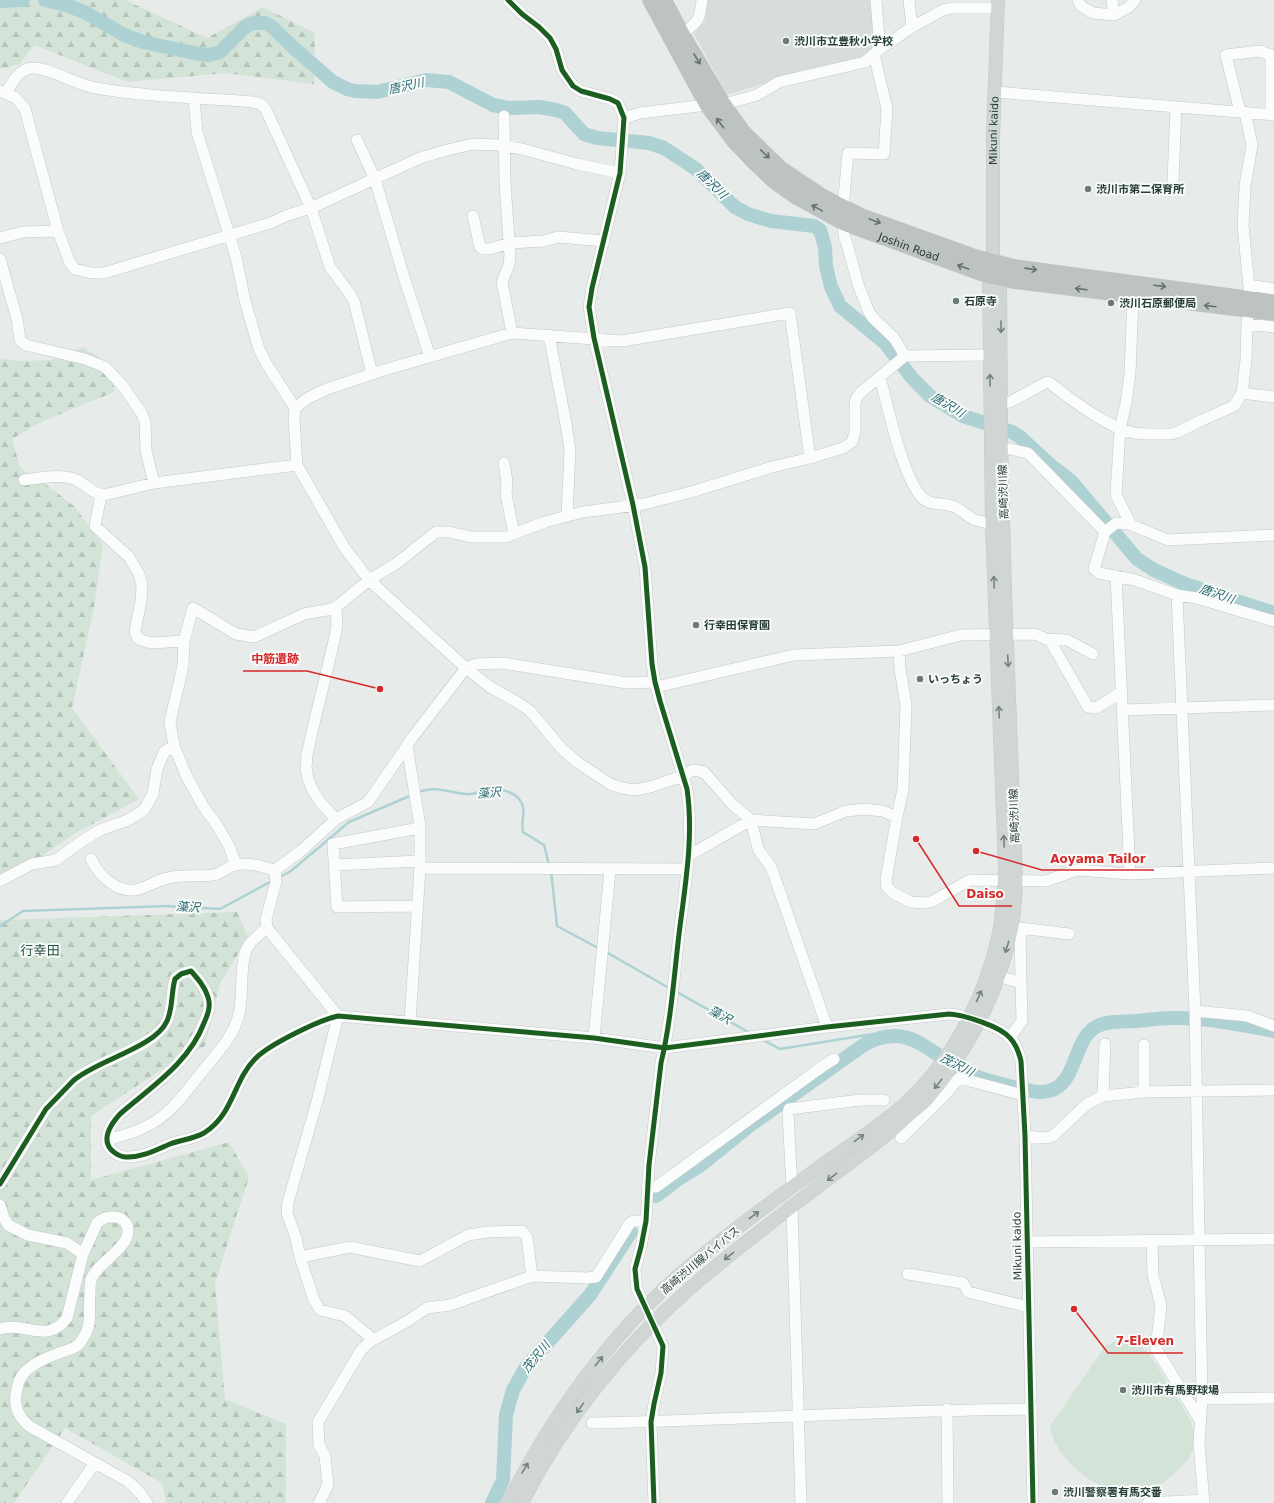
<svg xmlns="http://www.w3.org/2000/svg" width="1274" height="1503" font-family="'DejaVu Sans','Noto Sans JP',sans-serif">
  <defs>
    <pattern id="forest-firs" width="22" height="20" patternUnits="userSpaceOnUse"><rect width="22" height="20" fill="#d3e3d7"/><path d="M5 1l3.5 6h-7zM16 11l3.5 6h-7z" fill="#b5c4b9"/></pattern>
  </defs>
  <rect width="100%" height="100%" fill="#e7ecea"/>
  <path fill="#d6ddda" d="M707,0H872L873,48L859,59L799,71L756,86L727,95L694,34L705,21Z"/>
  <path fill="url(#forest-firs)" d="M0,0H125L207,38L263,7L315,33L314,84L226,73L128,82L34,45L20,64L0,69Z
    M83,347L112,366L114,392L41,422L12,439L20,467L27,473L44,483L74,506L103,545L94,607L72,708L139,799L74,834L0,885V359L19,361L51,360Z
    M237,912L248,937L220,984L205,1046L164,1068L91,1116V1180L229,1142L249,1177L215,1283L225,1399L286,1424V1503H166L162,1483L65,1428L14,1503H0V920Z"/>
  <path fill="#d3e3d7" d="M1119,1340C1146,1340 1154,1361 1166,1381C1174,1394 1193,1420 1195,1434C1197,1453 1184,1466 1170,1477C1167,1480 1163,1484 1158,1485C1145,1490 1127,1493 1113,1490C1096,1486 1082,1475 1070,1463C1060,1453 1052,1440 1050,1426L1106,1345Z"/>
  <g fill="none" stroke-linecap="round" stroke-linejoin="round">
    <path stroke="#aed1d4" stroke-width="2.5" d="M418,792C437,785 449,793 467,794C473,795 479,792 485,790C497,788 511,790 519,799C528,809 520,820 523,832L544,845L549,865
      M551,871L557,926L600,949
      M278,878L291,871L349,822L412,795
      M0,926L23,911L168,906L220,909L272,881
      M606,952L669,988
      M675,991L750,1033
      M763,1040L780,1049L873,1034L878,1038"/>
    <path stroke="#aed1d4" stroke-width="14" d="M45,0L69,6L86,13L124,35L143,42L199,54L210,55L220,52L245,27L253,23H265L271,26L295,49L333,82L347,89L355,91L377,92L426,80L449,82L493,105L510,108L539,107L556,110L565,113L584,134L597,138L649,143L664,148L696,169L735,207L748,214L771,221L814,226L820,230L825,247L826,266L831,287L840,306L884,342L913,379L930,396L963,416L1012,432L1020,437L1048,463L1071,481L1137,559L1154,570L1185,584L1274,613
      M0,1L23,0
      M656,1196L680,1178L701,1165L749,1126L865,1044C909,1021 927,1052 963,1071C975,1078 1025,1091 1039,1092C1078,1093 1070,1045 1094,1028C1106,1020 1122,1022 1136,1021C1148,1020 1160,1018 1172,1018C1206,1017 1241,1025 1274,1031
      M492,1503L503,1480L506,1415L513,1390L526,1367L590,1295L631,1232"/>
    <g stroke="#c4c9c7" stroke-width="12">
      <path id="minor" d="M508,0L522,14L539,27L550,38L556,49L562,70L573,86L581,91L610,99L618,103L624,118L620,173L592,288L589,307L594,338L633,505L645,567L652,664L655,682L660,701L687,789C694,837 685,886 679,934C674,977 671,1021 661,1063L649,1165L646,1221L641,1247L635,1269L637,1289L663,1346L661,1373L654,1404L651,1422L654,1503
        M876,0L880,49
        M909,0L912,27
        M1078,0L1081,6L1093,13L1114,15L1129,7L1135,0
        M1112,0L1114,15
        M682,34C698,22 700,20 702,0
        M874,54L887,109L884,154L848,153L843,208L844,236L847,244L859,287L869,312L873,318L894,338L905,356
        M0,91L16,98L25,109L58,231L70,263L75,269L91,273H104L270,223L288,215L311,208L420,158L447,150L473,144L497,145L522,149L577,164L620,173
        M996,92L1274,115
        M6,93C12,83 19,69 32,68C48,67 77,85 96,88C148,97 202,98 254,102L262,105L266,110L311,208L330,267L350,294L354,301L372,374
        M194,98L197,132L236,257L245,301L259,349L266,363L295,408
        M1240,112L1226,55L1260,51L1271,55V114
        M1245,112L1252,145L1245,186L1243,225L1250,298L1247,324L1274,327
        M504,116L505,184L510,255L509,265L502,282L512,333
        M624,118L640,113L732,102L757,95L779,82L865,62L880,49L912,27L943,10L952,8H998
        M357,140L375,179L404,277L430,357
        M1173,181L1176,107
        M473,216L480,247L484,249H489L510,243L544,241L558,237L604,241
        M0,238L23,232L58,231
        M0,259L17,319L20,340L26,345L85,359L105,367L122,385L141,412L145,422L146,451L154,483
        M1249,285L1274,289
        M1133,296L1130,374L1126,403L1120,429L1134,433L1147,434H1171L1178,432L1202,420L1234,406L1242,393L1246,360L1247,324
        M549,335L566,424L570,450L567,516
        M880,377C887,404 904,485 925,500C932,505 944,503 952,506C961,508 967,517 975,520C983,522 991,523 999,526
        M1242,393L1274,397
        M1001,403L1010,402L1047,382L1050,383C1072,401 1095,417 1120,429L1116,495L1131,525
        M1001,447L1028,453L1105,532
        M810,458L790,313L622,341L512,333L384,370L327,389L308,398L295,408L294,418L297,465L344,547L369,580L466,668L490,687L517,702L530,711L562,749L577,762L610,784L622,788L635,790L650,787L683,776L693,770L704,772L732,804L751,820L814,824L846,811L865,809L882,811L897,817
        M504,463L507,482L506,494L514,534
        M24,480C39,478 59,474 74,479C85,483 92,494 104,495L154,483L297,465
        M101,495L95,526L129,557L139,574L142,585L141,601L135,631L137,637L141,640L151,643L184,641L193,608L236,634L254,637L304,614L327,610L336,607L369,580L397,563L436,532H449L471,537H506L545,522L567,516L583,512L644,504L691,492L772,467L810,458L843,448L852,442L855,432V404L856,399L860,393L905,356L989,355
        M1274,535L1168,540L1129,524L1116,523L1105,532L1094,569L1099,573L1135,580L1177,595L1197,598L1274,621
        M1116,576L1130,874
        M1177,595L1195,1011L1202,1399L1199,1443L1204,1503
        M336,607L337,625L334,641L312,732L307,755L306,768L308,779L313,791L321,803L336,819
        M1049,639L1088,707L1096,708L1122,692
        M184,641L183,666L170,722L174,746L187,777L203,806L217,825L229,846L236,865
        M899,651L900,669L906,705L903,789L897,817L886,880L887,887L893,893L911,902L926,903L933,901L970,880L1046,881L1077,870L1130,874L1274,868
        M656,687L794,655L899,651L961,635L1035,634L1046,639L1067,640L1093,654
        M1123,710L1274,705
        M688,856L751,820L758,849L771,867L774,875L827,1027
        M91,859C99,876 119,895 139,889C149,886 158,880 168,878C183,874 199,877 214,875C222,873 228,866 236,865C249,862 263,867 275,870L276,882L266,919L267,928L338,1016
        M335,865L420,861
        M420,868L687,869
        M275,870L301,851L336,819L368,802L407,746
        M0,881L32,864L56,860L82,841L100,830L128,820L144,810L153,794L157,769L164,752L174,746
        M417,906L337,907L333,844L420,828
        M998,976L1021,983L1022,1021L1010,1037
        M1021,983L1020,928L1069,934
        M1195,1011L1247,1016L1274,1026
        M338,1016L318,1098L288,1202L287,1213L296,1238L300,1257L350,1247L420,1261L468,1235L488,1232L522,1231L527,1237L532,1276
        M410,1022L420,868V826L407,746L412,738L466,668L476,664L503,663L627,683L655,682
        M594,1038L610,870
        M1144,1045V1092
        M1103,1096L1105,1044
        M1025,1136L1047,1138L1053,1136L1087,1104L1103,1096L1144,1092L1274,1090
        M901,1138L945,1095L959,1078L1023,1095
        M107,1140C120,1136 135,1133 147,1126C172,1114 188,1089 205,1068C219,1051 234,1036 239,1014C244,994 239,964 247,948C251,940 260,934 267,928
        M0,1184L46,1109L73,1081C97,1060 155,1048 167,1021C173,1008 171,993 175,979L181,974L191,971C198,979 205,987 208,997C211,1006 208,1014 204,1023C189,1063 151,1087 120,1114C110,1125 99,1142 115,1153C118,1155 122,1157 126,1157C141,1158 156,1150 170,1144C181,1140 193,1139 204,1133C234,1114 233,1081 255,1059C268,1045 319,1020 338,1016L594,1038L665,1048L827,1027L949,1014C964,1015 1000,1026 1010,1038C1016,1044 1019,1053 1021,1061L1025,1136L1033,1503
        M647,1187H656L823,1066L834,1059
        M792,1187L788,1113L789,1109L860,1100H884
        M0,1205L4,1218L8,1225L28,1235L67,1243L83,1254
        M792,1207L801,1503
        M1152,1240L1153,1275L1161,1306L1156,1349L1200,1420
        M1027,1242L1274,1239
        M300,1257L314,1300L320,1310L345,1316L368,1335L371,1341
        M908,1274L963,1283L968,1292L1029,1307
        M0,1329C25,1321 47,1345 67,1318L83,1254L97,1223C106,1214 127,1214 128,1230C129,1249 97,1262 91,1280C90,1284 90,1289 90,1292C88,1314 94,1326 79,1344C76,1348 70,1349 65,1351C51,1356 30,1363 21,1377C18,1382 17,1388 16,1394C14,1408 19,1417 29,1426L129,1482L141,1494L147,1503
        M1202,1399L1274,1398
        M947,1409L948,1503
        M592,1423C739,1420 885,1410 1032,1409
        M67,1503L95,1463
        M319,1503L328,1485L325,1456L319,1445L318,1422L361,1350L371,1341L406,1322L427,1308L450,1305L532,1276L587,1278L596,1277L630,1223L633,1221H646
        M1148,1503L1203,1500"/>
    </g>
    <g stroke="#c3cac8" stroke-width="14">
      <g id="major">
        <path id="s1" d="M508,1503C549,1420 608,1338 678,1276C725,1235 777,1198 828,1161C859,1139 894,1117 920,1089C959,1048 985,993 998,938C1003,915 1004,890 1005,867L992,523L989,276L993,262V136L998,0"/>
        <path d="M522,1503C562,1423 621,1349 688,1290C735,1249 786,1211 836,1173C861,1155 887,1136 910,1114C916,1109 923,1104 928,1098C969,1050 1001,988 1012,926C1015,911 1015,896 1016,881L1005,592L1001,440L1000,279L996,269"/>
      </g>
    </g>
    <g stroke="#c3cac8" stroke-width="16">
      <g id="highway">
        <path id="s2" d="M650,0L707,105L734,141L754,162L774,181L795,196L844,223L989,276L1014,281L1274,313"/>
        <path d="M664,0L682,34L722,102L743,132L781,169L823,197L861,216L975,257L1014,267L1274,302"/>
      </g>
    </g>
    <use href="#minor" stroke="#fbfcfc" stroke-width="11"/>
    <use href="#major" stroke="#d0d6d4" stroke-width="13"/>
    <use href="#highway" stroke="#bcc3c1" stroke-width="15"/>
    <g stroke="#f7faf8" stroke-width="8">
      <path id="cycleway" d="M508,0L522,14L539,27L550,38L556,49L562,70L573,86L581,91L610,99L618,103L624,118L620,173L592,288L589,307L594,338L633,505L645,567L652,664L655,682L660,701L687,789C694,837 685,886 679,934C674,977 671,1021 661,1063L649,1165L646,1221L641,1247L635,1269L637,1289L663,1346L661,1373L654,1404L651,1422L654,1503
        M0,1184L46,1109L73,1081C97,1060 155,1048 167,1021C173,1008 171,993 175,979L181,974L191,971C198,979 205,987 208,997C211,1006 208,1014 204,1023C189,1063 151,1087 120,1114C110,1125 99,1142 115,1153C118,1155 122,1157 126,1157C141,1158 156,1150 170,1144C181,1140 193,1139 204,1133C234,1114 233,1081 255,1059C268,1045 319,1020 338,1016L594,1038L665,1048L827,1027L949,1014C964,1015 1000,1026 1010,1038C1016,1044 1019,1053 1021,1061L1025,1136L1033,1503"/>
    </g>
    <use href="#cycleway" stroke="#1b5e20" stroke-width="5"/>
  </g>
  <defs><path id="oneway-shaft" d="M-6 0H5M1.5-3L5.5 0L1.5 3" fill="none" stroke-width="1.6" stroke-linecap="round" stroke-linejoin="round"/></defs>
  <g stroke="#63736e">
    <use href="#oneway-shaft" transform="translate(697 59) rotate(59)"/>
    <use href="#oneway-shaft" transform="translate(720 123) rotate(-127)"/>
    <use href="#oneway-shaft" transform="translate(765 154) rotate(44)"/>
    <use href="#oneway-shaft" transform="translate(817 208) rotate(-151)"/>
    <use href="#oneway-shaft" transform="translate(875 221) rotate(20)"/>
    <use href="#oneway-shaft" transform="translate(963 267) rotate(-160)"/>
    <use href="#oneway-shaft" transform="translate(1031 269) rotate(8)"/>
    <use href="#oneway-shaft" transform="translate(1160 286) rotate(7)"/>
    <use href="#oneway-shaft" transform="translate(1081 289) rotate(-173)"/>
    <use href="#oneway-shaft" transform="translate(1210 306) rotate(-173)"/>
  </g>
  <g stroke="#73827e">
    <use href="#oneway-shaft" transform="translate(1001 327) rotate(90)"/>
    <use href="#oneway-shaft" transform="translate(990 380) rotate(-91)"/>
    <use href="#oneway-shaft" transform="translate(994 582) rotate(-92)"/>
    <use href="#oneway-shaft" transform="translate(1008 661) rotate(87)"/>
    <use href="#oneway-shaft" transform="translate(999 712) rotate(-92)"/>
    <use href="#oneway-shaft" transform="translate(1004 841) rotate(-92)"/>
    <use href="#oneway-shaft" transform="translate(1007 947) rotate(107)"/>
    <use href="#oneway-shaft" transform="translate(979 996) rotate(-66)"/>
    <use href="#oneway-shaft" transform="translate(938 1084) rotate(128)"/>
    <use href="#oneway-shaft" transform="translate(859 1138) rotate(-36)"/>
    <use href="#oneway-shaft" transform="translate(832 1177) rotate(143)"/>
    <use href="#oneway-shaft" transform="translate(754 1215) rotate(-37)"/>
    <use href="#oneway-shaft" transform="translate(729 1256) rotate(142)"/>
    <use href="#oneway-shaft" transform="translate(599 1361) rotate(-52)"/>
    <use href="#oneway-shaft" transform="translate(580 1408) rotate(125)"/>
    <use href="#oneway-shaft" transform="translate(525 1468) rotate(-59)"/>
  </g>
  <g fill="#6a7b76" stroke="#f7faf8" stroke-width="1.5">
    <circle cx="786" cy="41" r="4"/>
    <circle cx="1088" cy="189" r="4"/>
    <circle cx="956" cy="301" r="4"/>
    <circle cx="1111" cy="303" r="4"/>
    <circle cx="696" cy="625" r="4"/>
    <circle cx="920" cy="679" r="4"/>
    <circle cx="1123" cy="1390" r="4"/>
    <circle cx="1055" cy="1492" r="4"/>
  </g>
  <g text-anchor="middle" stroke-width="4" stroke-linejoin="round" paint-order="stroke">
    <g font-size="11" font-weight="bold" fill="#273e37" stroke="#f7faf8" text-anchor="start">
      <text x="794" y="45">渋川市立豊秋小学校</text>
      <text x="1096" y="193">渋川市第二保育所</text>
      <text x="964" y="305">石原寺</text>
      <text x="1119" y="307">渋川石原郵便局</text>
      <text x="704" y="629">行幸田保育園</text>
      <text x="928" y="683">いっちょう</text>
      <text x="1131" y="1394">渋川市有馬野球場</text>
      <text x="1063" y="1496">渋川警察署有馬交番</text>
    </g>
    <g font-size="11" fill="#273e37" stroke="#f7faf8">
      <text dy="4" stroke="none"><textPath href="#s1" startOffset="1572">Mikuni kaido</textPath></text>
      <text dy="4" stroke="none"><textPath href="#s2" startOffset="372">Joshin Road</textPath></text>
      <text transform="translate(1003 492) rotate(-92)" y="4">高崎渋川線</text>
      <text transform="translate(1014 816) rotate(-92)" y="4">高崎渋川線</text>
      <text transform="translate(1017 1246) rotate(-91)" y="4">Mikuni kaido</text>
      <text transform="translate(700 1260) rotate(-40)" y="4">高崎渋川線バイパス</text>
    </g>
    <g font-size="12" font-style="italic" fill="#276a73" stroke="#f7faf8">
      <text transform="translate(406 86) rotate(-12)" y="4">唐沢川</text>
      <text transform="translate(712 184) rotate(44)" y="4">唐沢川</text>
      <text transform="translate(948 405) rotate(31)" y="4">唐沢川</text>
      <text transform="translate(1217 594) rotate(19)" y="4">唐沢川</text>
      <text transform="translate(489 793) rotate(-5)" y="4">藻沢</text>
      <text transform="translate(188 907) rotate(4)" y="4">藻沢</text>
      <text transform="translate(720 1015) rotate(29)" y="4">藻沢</text>
      <text transform="translate(957 1065) rotate(27)" y="4">茂沢川</text>
      <text transform="translate(536 1357) rotate(-51)" y="4">茂沢川</text>
    </g>
    <g font-size="13" fill="#254e42" stroke="#f7faf8">
      <text x="40" y="955">行幸田</text>
    </g>
  </g>
  <path fill="none" stroke="#d62828" stroke-width="1.5" d="M380 689L307 671H243M976 851L1042 870H1154M916 839L959 906H1012M1074 1309L1108 1353H1183"/>
  <g fill="#d62828" stroke="#f7faf8" stroke-width="1.5">
    <circle cx="380" cy="689" r="4"/>
    <circle cx="976" cy="851" r="4"/>
    <circle cx="916" cy="839" r="4"/>
    <circle cx="1074" cy="1309" r="4"/>
  </g>
  <g font-size="12" text-anchor="middle" font-weight="bold" fill="#d62828" stroke="#f7faf8" stroke-width="4" stroke-linejoin="round" paint-order="stroke">
    <text x="275" y="663">中筋遺跡</text>
    <text x="1098" y="863">Aoyama Tailor</text>
    <text x="985" y="898">Daiso</text>
    <text x="1145" y="1345">7-Eleven</text>
  </g>
</svg>
